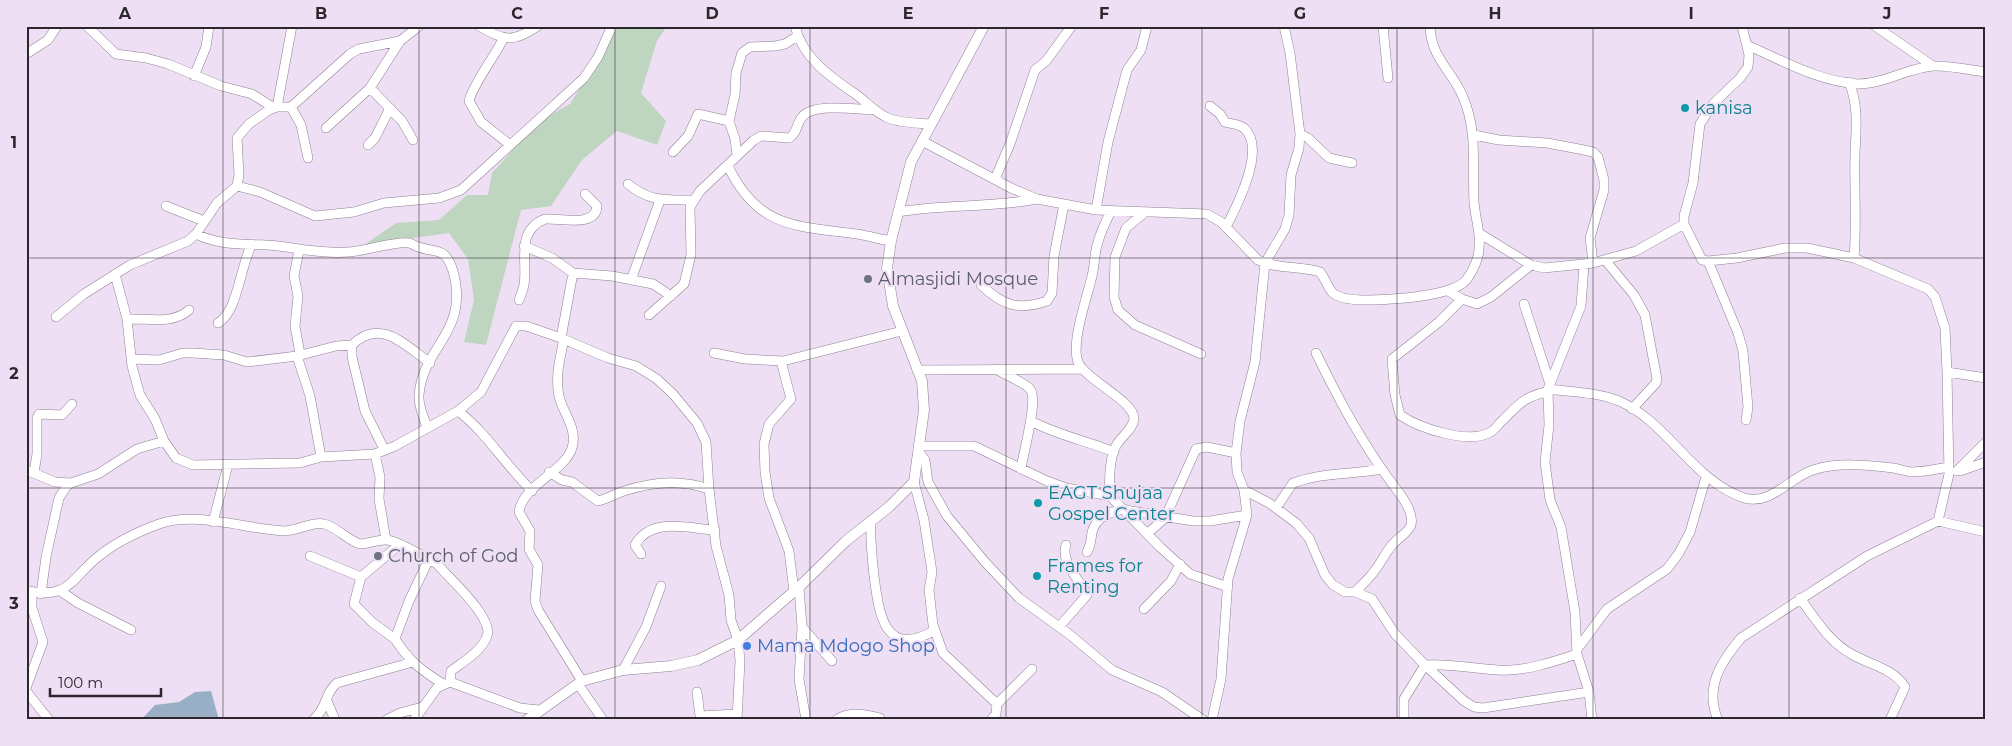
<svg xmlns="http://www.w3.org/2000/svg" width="2012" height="746" font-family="Montserrat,sans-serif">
  <rect width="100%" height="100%" fill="#efdff4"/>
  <path fill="#bed6c0" d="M619,26H667L657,41L641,93L666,121L657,145L617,131L582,160L551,206L521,210L486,345L464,342L474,300L468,259L449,233L364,245L396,223L439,220L467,195H488L492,173L538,122L570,104Z"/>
  <path fill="#99afc6" d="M211,691L219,720H141L155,705L179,702L195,692Z"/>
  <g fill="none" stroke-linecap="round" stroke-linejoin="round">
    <g stroke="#8f8093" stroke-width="10">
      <path id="minor" d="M87,26L116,54L146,58L168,64L221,86L252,94L274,108
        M479,26C506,41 511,43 538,26
        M795,26C802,57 829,76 854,93C866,101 874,112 888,118C900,123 917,123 930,124
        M1383,26L1388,78
        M1875,26L1933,66
        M503,39C494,58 474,82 469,101L481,122L509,144
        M1747,45C1781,60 1820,82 1858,84C1884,84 1907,68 1933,66C1949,65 1969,70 1986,72
        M26,54L48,40L57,26
        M194,76L206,47L209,26
        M1849,82C1859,107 1856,128 1855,154C1854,189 1857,223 1854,258
        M370,88L402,121L413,140
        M1210,106L1220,114L1225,122C1231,124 1239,124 1244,128C1267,148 1237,206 1226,227
        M277,107L292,26
        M291,107L301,125L308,158
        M326,128L370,88L400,41
        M1300,134L1308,138L1329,158L1352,163
        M1474,135L1499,140L1547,143L1584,150L1593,152L1598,157L1604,180V190L1590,238L1593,263
        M922,141L1011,188L1037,199L1096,210L1207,214L1221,222L1258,260C1276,269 1300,266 1320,272C1325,278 1327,286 1332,292C1342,303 1376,300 1391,299C1409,298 1456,294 1467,279C1473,271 1479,258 1479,248C1481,233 1475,217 1474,202C1472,166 1478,132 1463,97C1452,70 1431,59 1430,26
        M368,145L375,138L390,108
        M673,152L688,136L698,114L729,121
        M737,156L735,139L729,121L735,95L736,73L742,53L750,47L775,46L785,44L796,37
        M728,166C758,229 797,226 857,234C868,236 880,239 891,241
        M995,179L1010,144L1035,70L1046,61L1071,27
        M628,184C650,202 665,200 693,200
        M237,186L260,192L315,216L354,212L384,203L439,198L461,190L584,78L598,57L612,26
        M166,206L204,221
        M1096,210L1108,142L1127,70L1141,50L1147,26
        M1111,211C1106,221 1101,231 1098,242C1094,253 1095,265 1092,276C1088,295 1069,346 1079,364C1087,380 1135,402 1134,419C1133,429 1122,436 1117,444C1109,456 1109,483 1110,496L1160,547L1190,574L1228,587
        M898,212C944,204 991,208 1037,199
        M1143,214L1126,228L1115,257L1114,297L1118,310L1135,325L1201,354
        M1479,233L1531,265L1544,268L1593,263L1636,251L1684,224
        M196,234C222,247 250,243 278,246C301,249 326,254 349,252C365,251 395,241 409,243C414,244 411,244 416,246C435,254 445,245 453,271C470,333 423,345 419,395C418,406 424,417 427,428
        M524,246L552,258L573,273L612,276L653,284L671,296
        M299,250L294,276L298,296L295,326L300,354
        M1605,260L1634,295L1645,315L1657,379L1656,383L1632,409
        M1708,261L1738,333L1743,351L1748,407L1746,420
        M1584,265L1581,306L1548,389L1549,425L1545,462L1550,500L1561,527L1575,612L1577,654L1589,692L1592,720
        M115,274L127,319L132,366L140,395L155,419L164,441L176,458L193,465L300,463L321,457L375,454L395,446L458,411L481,392L516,326H526L561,338L608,358L636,366L657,379L673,394L697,423L706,442L709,489L716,546L729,595L731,620L738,640L740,661L737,720
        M631,280L660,200
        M981,285C1002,305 1018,311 1047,301L1052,293L1054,256L1064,204
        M1448,291L1462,299L1477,304L1491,297L1531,265
        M1462,299L1439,322L1392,359L1395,395L1400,415C1419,428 1471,446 1492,431C1496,429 1499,423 1503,420C1518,405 1525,396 1547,392
        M519,300C521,295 523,290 524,285C528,261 515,231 545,219C560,218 596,228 597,206L585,194
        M1524,304L1549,381
        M649,315L684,284L691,255L690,207L700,191L754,140L761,136L789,138C798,133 796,124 802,117C813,103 855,109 872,110
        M56,317L84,294L130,265L188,241L196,234L217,203L237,186L239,175L237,138L249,124L269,110L277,107H291L350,54L359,49L400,41L419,26
        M127,319C148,318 172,325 189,310
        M218,323C238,312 240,266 252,244
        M561,338L573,273
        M564,339C560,358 555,377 559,396C563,414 578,428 572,448C565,471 522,486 519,512L530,531L529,549L538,565L535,601L538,610L582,681
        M352,345V357L365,411L384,449
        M714,353L745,359L783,361L902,331
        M1316,353C1340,402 1364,447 1397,490C1404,499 1414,513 1411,525C1408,533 1398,538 1393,544C1387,550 1383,559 1378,566C1372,576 1363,584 1355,592
        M297,356L310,396L321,457
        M131,359L159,360L183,353H193L224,355L247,362L297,356L336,346L352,345C380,317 405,345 430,363
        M781,361L791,399L769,424L764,444L765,472L769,498L789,551L794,592
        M996,369C1005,375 1024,382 1030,389C1039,399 1023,453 1021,469
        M917,370L1082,369
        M1947,372L1986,378
        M1548,389C1571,392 1597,392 1619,401C1669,423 1692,480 1744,498C1771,506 1790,477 1813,470C1838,462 1867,465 1893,468C1899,469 1905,471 1911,472C1924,472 1936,469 1949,467
        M458,411C487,433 506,466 532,491
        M1031,421C1057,435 1087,441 1114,452
        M918,446H974L1047,481L1066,488L1110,496
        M918,451L925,460L928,482L947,516L985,562L1019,598L1069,634L1112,670L1162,692L1203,720
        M375,454L380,477L379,499L386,540
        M26,470L55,482L71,483
        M1957,471L1986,442
        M1960,471L1986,462
        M549,472L562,480L572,482L598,501C607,499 615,494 624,491C651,482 681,479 709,489
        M34,473L37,454V418L39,414L62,415L72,404
        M914,482L924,520L932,572L929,590L933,625L943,653L997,704L996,714L991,720
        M1244,490L1269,503L1296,523L1309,538L1325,575L1333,585L1345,592H1355L1372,599L1395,634L1425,665L1464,701L1474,707L1483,708L1589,692
        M1276,508L1293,483C1323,472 1350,475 1381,469
        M1125,510L1193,521H1210L1247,515
        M871,521C870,540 872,557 874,576C879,613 884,660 935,630
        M1938,521L1986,532
        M213,522L228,465
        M1148,533L1165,518L1196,449L1207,447L1236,453
        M1087,552C1091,545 1091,540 1092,532C1096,517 1110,512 1124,509
        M641,554L635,545C651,516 689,529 715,530
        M310,556L361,577L399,545
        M429,559L409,601L395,639C409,661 421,670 443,684
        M361,577L354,604L373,623L395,639
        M799,587L802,627L799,679L806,720
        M26,590C69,601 71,578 99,556C115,543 140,531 159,524C197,511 245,529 284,531C296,531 315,521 324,524C337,527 347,540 360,544C369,544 378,539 387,540C399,541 426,558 437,564C449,578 494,618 487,636C482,651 463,662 451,671L450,682
        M59,590L78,603L131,630
        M41,594L46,557L59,498L66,487L71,483L98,474L137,449L164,441
        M1800,598C1816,620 1829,642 1853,655C1871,665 1894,669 1905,687L1890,720
        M1144,609L1171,581L1180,564
        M802,627L832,661
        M1059,627L1087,595C1081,581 1060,563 1066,545
        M1578,648L1607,609L1667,569L1679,553L1690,532L1706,477
        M623,670L646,627L661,586
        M578,684L603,720
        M26,688L43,642L32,608V592
        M26,691L49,720
        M697,692L700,716L737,714
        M327,701L335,720
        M997,704L1032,669
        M313,720C327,709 325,692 337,683L413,662
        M386,720L400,713L422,707
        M414,720L437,688L450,682L520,708L539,710
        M836,720C849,711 865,714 880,718
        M1212,720L1221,679L1228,579L1247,515L1244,490L1237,472L1236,453L1240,421L1255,362L1265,263L1285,229L1289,215L1291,175L1299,148L1300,134L1290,53L1284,26
        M1404,720V699L1425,665C1450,663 1473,669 1498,670C1523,672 1553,662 1577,654
        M1718,720C1704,687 1721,662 1741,638L1867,556L1938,521L1949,474L1947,372L1945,328L1935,297L1928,289L1854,258L1807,248H1785L1737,258L1708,261L1702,260L1684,224V216L1693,183L1700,124L1713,104L1740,78L1748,67L1749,55L1742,26"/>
    </g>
    <g stroke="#8f8093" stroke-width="11">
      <path id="tertiary" d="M527,720L582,681L623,670L671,666L698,660L738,640L799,587L846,541L890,506L914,482L924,410L922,381L893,306L887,268L891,241L911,162L984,26"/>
    </g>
    <use href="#minor" stroke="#fff" stroke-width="9"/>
    <use href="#tertiary" stroke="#fff" stroke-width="10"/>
  </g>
  <path fill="none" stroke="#2c262d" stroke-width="1" stroke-opacity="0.55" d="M223,26V720M419,26V720M615,26V720M810,26V720M1006,26V720M1202,26V720M1397,26V720M1593,26V720M1789,26V720M26,258H1986M26,488H1986"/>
  <g fill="#0f9aa8" stroke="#efdff4" stroke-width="2">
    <circle cx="1685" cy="108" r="5"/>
    <circle cx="1038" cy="503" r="5"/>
    <circle cx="1037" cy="576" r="5"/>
  </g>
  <g fill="#6b7280" stroke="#efdff4" stroke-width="2">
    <circle cx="868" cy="279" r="5"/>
    <circle cx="378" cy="556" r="5"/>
  </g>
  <circle fill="#3f7fe0" stroke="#efdff4" stroke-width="2" cx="747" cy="646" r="5"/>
  <g text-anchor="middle" stroke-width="4" stroke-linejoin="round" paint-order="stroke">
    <g font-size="18" fill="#0d838f" stroke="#efdff4" text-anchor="start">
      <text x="1695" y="114">kanisa</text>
      <text x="1048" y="499">EAGT Shujaa<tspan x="1048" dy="21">Gospel Center</tspan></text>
      <text x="1047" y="572">Frames for<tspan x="1047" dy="21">Renting</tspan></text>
    </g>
    <g font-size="18" fill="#5b616d" stroke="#efdff4" text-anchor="start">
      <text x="878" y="285">Almasjidi Mosque</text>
      <text x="388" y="562">Church of God</text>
    </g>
    <g font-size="18" fill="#366cbe" stroke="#efdff4" text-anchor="start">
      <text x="757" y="652">Mama Mdogo Shop</text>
    </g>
  </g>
  <rect width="2012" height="746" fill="none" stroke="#efdff4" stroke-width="55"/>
  <path d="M50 688v8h111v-8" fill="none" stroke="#2c262d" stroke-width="2.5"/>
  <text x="58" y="688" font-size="15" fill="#2c262d" stroke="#efdff4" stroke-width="4" paint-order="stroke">100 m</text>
  <rect x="28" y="28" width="1956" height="690" fill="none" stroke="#2c262d" stroke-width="2"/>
  <g font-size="16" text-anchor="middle" font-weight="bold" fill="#2c262d">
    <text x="125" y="19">A</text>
    <text x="321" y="19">B</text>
    <text x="517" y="19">C</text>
    <text x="712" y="19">D</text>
    <text x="908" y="19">E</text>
    <text x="1104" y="19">F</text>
    <text x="1300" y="19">G</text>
    <text x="1495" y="19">H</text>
    <text x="1691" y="19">I</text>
    <text x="1887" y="19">J</text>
    <text x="14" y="148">1</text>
    <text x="14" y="379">2</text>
    <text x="14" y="609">3</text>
  </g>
</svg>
